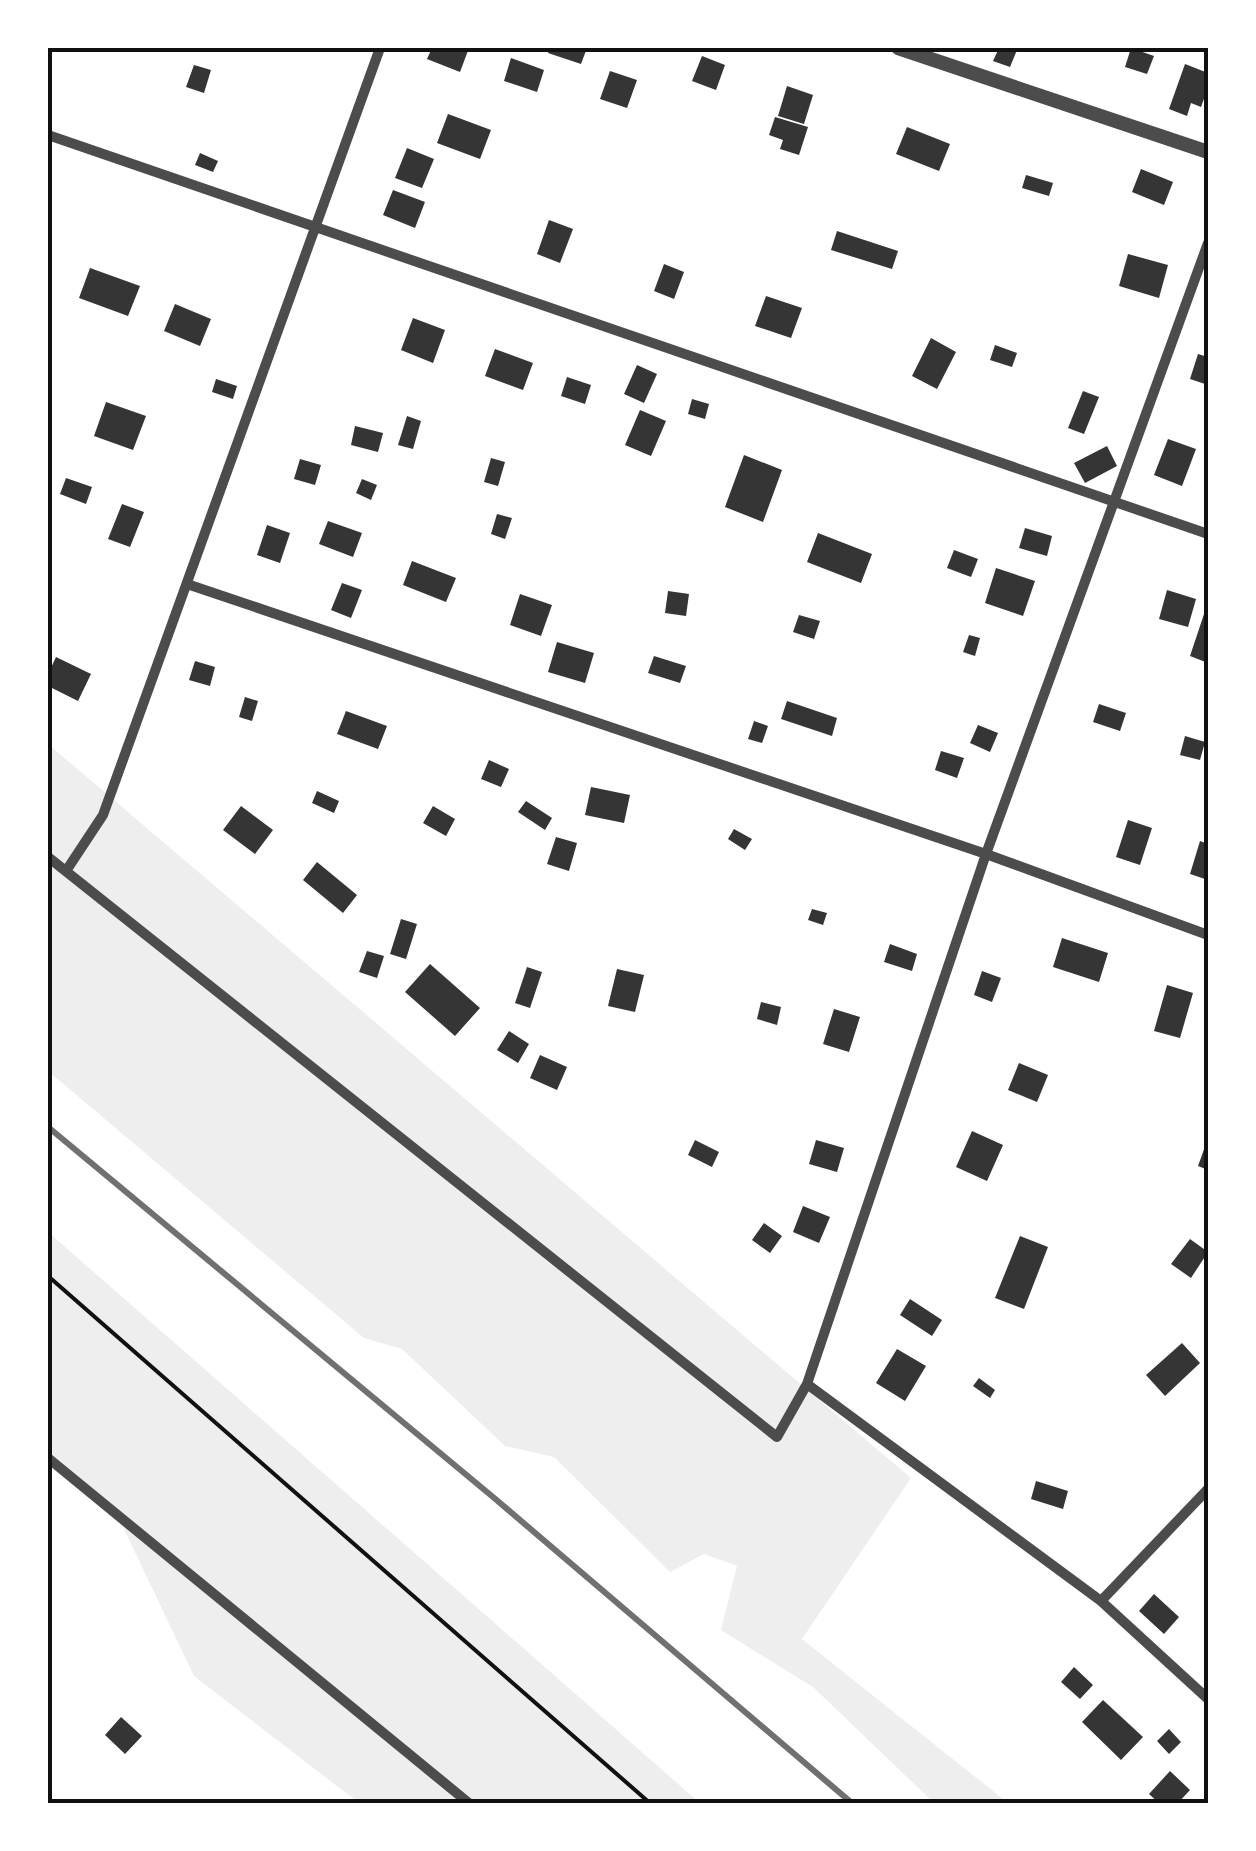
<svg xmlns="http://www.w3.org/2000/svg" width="1256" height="1851" font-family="'Golos Text',sans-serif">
  <rect width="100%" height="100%" fill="#fff"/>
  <path fill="#eee" d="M48,744L911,1478L802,1639L1008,1803H934L813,1687L721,1630L737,1566L704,1554L670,1572L554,1457L505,1446L402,1349L364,1338L48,1071Z
    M48,1232L700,1803H359L194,1676L122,1525L48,1462Z"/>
  <path fill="#353535" d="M432,48H469L460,72L427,59Z
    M550,48H587L581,64L548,53Z
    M999,48L1017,50L1010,67L993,61Z
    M1131,48L1154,56L1147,74L1125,67Z
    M702,56L725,65L716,90L692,81Z
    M511,58L544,70L537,92L504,81Z
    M1185,64L1208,73V97L1205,96L1201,107L1191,103L1187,116L1169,109Z
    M194,65L211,70L204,93L186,87Z
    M610,71L637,80L627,108L600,99Z
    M787,86L813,95L804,124L778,116Z
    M448,114L491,130L480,159L437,143Z
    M775,117L808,127L799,155L780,149L783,140L769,135Z
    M907,127L950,144L939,171L896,154Z
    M407,148L434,159L422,188L395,178Z
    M200,153L218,161L213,172L195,165Z
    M1141,169L1173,182L1164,205L1132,192Z
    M1026,175L1053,183L1049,196L1022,188Z
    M393,190L425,202L415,228L383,215Z
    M549,220L573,229L560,263L537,254Z
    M837,231L898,251L892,269L831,250Z
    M1128,254L1168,265L1159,298L1119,286Z
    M664,264L684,272L674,299L654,291Z
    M90,268L140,286L128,316L79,298Z
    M766,296L802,308L791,338L755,326Z
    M175,304L211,319L200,346L164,331Z
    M413,318L445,330L433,363L401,350Z
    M931,338L956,352L937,389L912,376Z
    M995,345L1017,353L1012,367L990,360Z
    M495,349L533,363L523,390L485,376Z
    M1198,354L1208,357V385L1190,379Z
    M637,365L657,374L644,403L624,394Z
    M567,377L591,385L585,404L561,396Z
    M216,379L237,386L233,399L212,392Z
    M1083,391L1099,397L1084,434L1068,428Z
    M692,399L709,404L705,419L688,414Z
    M106,402L146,416L133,450L94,436Z
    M640,410L666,421L651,456L625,445Z
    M407,416L421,421L413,449L398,445Z
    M355,426L383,433L378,452L351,445Z
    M1168,439L1196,449L1182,486L1154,475Z
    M1107,446L1117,466L1085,483L1074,463Z
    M744,455L782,470L763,522L725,507Z
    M491,458L505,462L498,486L484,482Z
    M300,459L321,465L315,485L294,479Z
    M66,478L92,487L86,504L60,494Z
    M362,479L377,485L371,500L356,493Z
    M122,504L144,512L130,547L108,539Z
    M497,514L512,518L505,539L491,534Z
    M328,521L362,533L353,557L319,544Z
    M267,525L290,533L280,563L257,555Z
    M1025,528L1052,536L1047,556L1019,548Z
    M818,533L872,554L861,583L807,562Z
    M954,550L978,559L971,577L947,568Z
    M412,561L456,578L446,602L403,585Z
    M996,568L1035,581L1023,616L985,603Z
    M342,583L362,590L351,618L331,610Z
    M1167,590L1196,599L1188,627L1159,619Z
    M668,591L689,594L686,616L665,613Z
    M520,594L552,605L541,636L510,625Z
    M1208,602V663L1190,656Z
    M799,615L820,621L814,639L793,632Z
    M969,635L980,638L975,656L963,652Z
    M557,642L594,653L585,683L548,672Z
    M654,656L686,666L680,683L648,673Z
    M56,657L91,674L78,701L48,686V674Z
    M195,661L215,667L210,686L189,680Z
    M245,697L258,701L252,721L239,717Z
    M787,701L837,718L832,736L781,719Z
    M1099,704L1126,713L1120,731L1093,722Z
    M346,711L387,726L378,749L337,734Z
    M754,721L768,726L762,743L748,739Z
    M978,725L998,733L990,752L970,743Z
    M1185,736L1205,742L1200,760L1180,755Z
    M941,751L964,758L957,778L935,770Z
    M489,760L509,769L501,787L481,779Z
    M591,787L630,795L624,823L585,815Z
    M317,791L339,801L334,813L312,803Z
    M526,801L552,818L545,830L518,812Z
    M241,806L273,830L255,854L223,830Z
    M433,806L455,819L446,836L423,823Z
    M1128,820L1152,828L1140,865L1116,857Z
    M734,829L752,839L745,850L728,839Z
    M556,837L577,843L569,871L547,864Z
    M1200,841L1208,844V880L1190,874Z
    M317,862L357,895L343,913L303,880Z
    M812,909L827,913L823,925L808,920Z
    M401,919L417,924L406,959L390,954Z
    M1062,938L1108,953L1099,982L1053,967Z
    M890,944L917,954L912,971L884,962Z
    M367,951L384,956L377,978L359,972Z
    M430,964L480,1008L455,1036L405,992Z
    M527,967L542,972L530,1008L515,1003Z
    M617,969L644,975L635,1012L608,1006Z
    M982,971L1001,978L992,1002L974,995Z
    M1167,985L1193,993L1180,1038L1154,1031Z
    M761,1002L781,1007L777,1025L757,1019Z
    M834,1009L860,1017L849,1052L823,1044Z
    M509,1031L529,1044L518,1063L497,1050Z
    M540,1055L567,1067L557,1090L530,1078Z
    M1019,1063L1048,1075L1037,1102L1008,1090Z
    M972,1131L1003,1145L987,1181L956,1167Z
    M1208,1138V1170L1198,1166Z
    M695,1140L719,1152L712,1167L688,1155Z
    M816,1140L844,1148L837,1172L809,1164Z
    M803,1206L830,1217L819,1243L793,1232Z
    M764,1223L782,1236L770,1253L752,1240Z
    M1020,1236L1048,1247L1024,1309L995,1298Z
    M1190,1239L1208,1252L1191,1278L1171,1264Z
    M910,1299L942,1320L932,1336L900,1315Z
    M1182,1343L1200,1363L1165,1396L1146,1375Z
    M897,1349L926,1366L905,1401L876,1383Z
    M979,1378L995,1390L990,1398L973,1386Z
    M1036,1481L1068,1491L1063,1509L1031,1499Z
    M1154,1594L1179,1617L1164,1634L1139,1611Z
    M1074,1667L1093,1685L1080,1699L1061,1682Z
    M1103,1700L1143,1737L1121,1760L1082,1722Z
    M121,1717L142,1736L125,1754L105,1735Z
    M1169,1729L1181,1742L1169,1754L1157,1741Z
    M1170,1771L1190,1790L1177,1804H1160L1149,1794Z"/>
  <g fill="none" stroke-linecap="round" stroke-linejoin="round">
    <path stroke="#111" stroke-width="4" d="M48,1276L651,1804"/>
    <path stroke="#4c4c4c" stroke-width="10" d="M48,135L1208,534
      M187,584L986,854L1208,935
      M48,857L777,1437L807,1384L1101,1601L1208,1699
      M66,871L103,815L380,48
      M807,1384L986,854L1208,243
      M48,1458L470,1804
      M1101,1601L1208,1489"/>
    <path stroke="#4c4c4c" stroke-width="14" d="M898,48L1208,152"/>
    <path stroke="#707070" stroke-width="6" d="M48,1127L493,1497L853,1804"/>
  </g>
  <rect width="1256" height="1851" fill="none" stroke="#ffffff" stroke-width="100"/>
  <rect x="50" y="50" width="1156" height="1751" fill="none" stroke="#111" stroke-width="4"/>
</svg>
